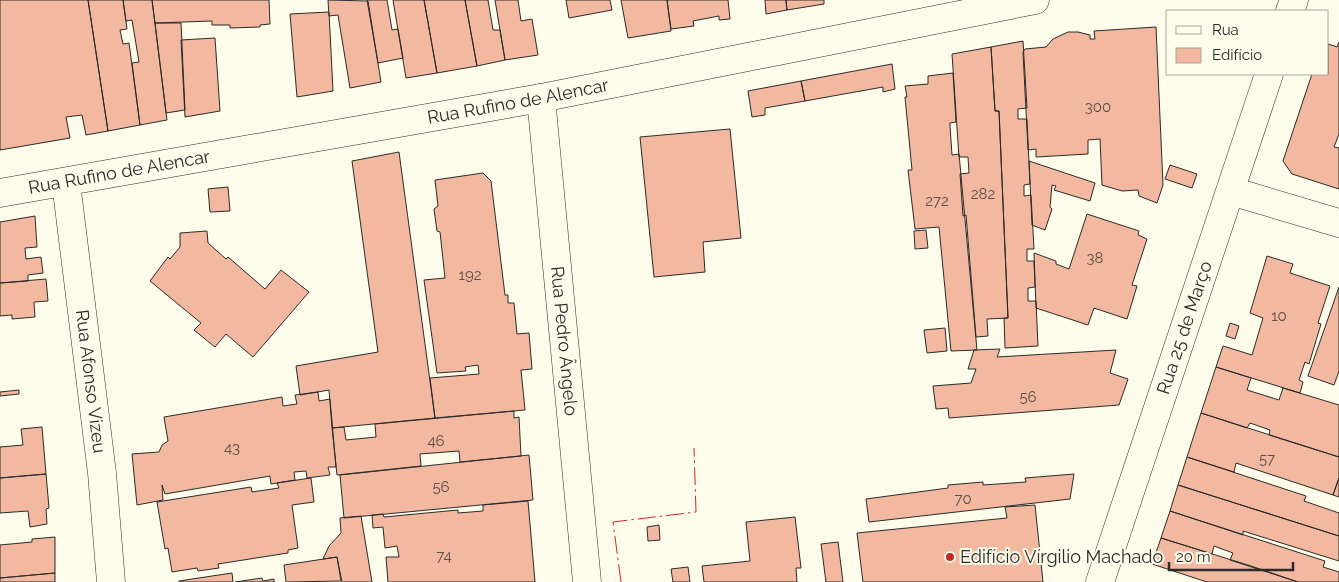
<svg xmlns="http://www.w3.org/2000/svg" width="1339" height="582" font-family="Raleway,sans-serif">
  <rect width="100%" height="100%" fill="#fdfbea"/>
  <path fill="#f2b8a0" stroke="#2b2b2b" d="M0,0H88L108,131L86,135L82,115L66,117L70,138L0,150Z
    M88,0H123L127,29L120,30L123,44L129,43L140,125L108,131Z
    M123,0H152L167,120L140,125L132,63L139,62L132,20L126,21Z
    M152,0H269L270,24L260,25V27L230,28V25H212V21L155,23Z
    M328,0L368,1L381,82L350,88L338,15L329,16Z
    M367,0H387L392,30L398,29L403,58L378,63Z
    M393,0H424L437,73L406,78Z
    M424,0H465L477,66L437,73Z
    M465,0H488L493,30H500L505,60L477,66Z
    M495,0H518L521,21L532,19L538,55L505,60Z
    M566,0H610L612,10L569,18Z
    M621,0H667L671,31L628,38Z
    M667,0H728L730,19L719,20V16L693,21L694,26L671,29Z
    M765,0H786L787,10L766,14Z
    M786,0H824V4L787,10Z
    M329,12L333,91L297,97L290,14Z
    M155,23H181L185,110L166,113Z
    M1156,27L1163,185L1157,203L1139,196L1138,190L1122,191L1102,185L1100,139L1088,140V154L1036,157V149L1028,150L1023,52L1025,49L1046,47L1053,39L1068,32H1078L1090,35V39H1095L1094,31Z
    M215,38L220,111L185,117L181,40Z
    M1023,41L1027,108L1018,109V119H1027L1030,184L1024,185V196L1031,195L1034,249H1027V261H1034L1035,287L1028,288V301H1036L1038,346L1005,348L1004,318H1008L999,111H995L991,47Z
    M1339,42V134L1334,147L1339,148V189L1292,174L1283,161L1312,74H1328V44L1337,47Z
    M991,47L995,111H999L1008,318L987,319L988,336L976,337L966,215L963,216L960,174L969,173L968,157H959L952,54Z
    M892,64L895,89L883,92V87L805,101L801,81Z
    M953,73L956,122L950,123V126L952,155L959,154L977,350L951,351L939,227L915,229L908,170H912L905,97H907L905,86L928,84V76Z
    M801,81L805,101L765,108V115L752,117L748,91Z
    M730,129L741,238L703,242L705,272L654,277L640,137Z
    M399,152L435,418L332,428L329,390L300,395L296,366L378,352L352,161Z
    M1029,161L1095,183L1090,201L1054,190L1056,186L1052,185L1050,207L1052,209L1045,230L1032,225Z
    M1170,165L1197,174L1192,188L1165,179Z
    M483,173L491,181L505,295H508V303H514L517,334L529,333L532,369L521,370L525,410L435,418L430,378L479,374L478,365L465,367L466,371L437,373L424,280L445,278L440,232L437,231L434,209L438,206L435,180Z
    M228,187L230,211L210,212L208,189Z
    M1087,214L1139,231L1138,235L1147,239L1132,285L1137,286L1127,319L1094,308L1088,325L1036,308L1034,253L1056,261V264L1069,269Z
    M35,216L37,247L25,248L26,259L41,257L43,273L28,275V281L0,283V222Z
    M926,230L928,248L915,249L914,231Z
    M207,231L208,243L226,259L228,257L265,289L281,270L309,292L253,357L226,334L215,347L194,330L201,323L150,281L168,257L170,259L180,247V233Z
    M1267,256L1293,264L1290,273L1330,286L1318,323L1321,324L1309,364L1305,362L1299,380L1303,382L1300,393L1216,367L1223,346L1252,355L1263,318L1250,313Z
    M46,279L48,301L34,302L35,317L12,319V315L0,316V283Z
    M1339,287V371L1334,385L1308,376Z
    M1230,323L1239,326L1235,339L1226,336Z
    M945,328L947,351L927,353L924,330Z
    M1000,349L997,357L1116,350L1110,373L1128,379L1119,405L949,418L948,408L936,409L933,386L971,383L976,369H968L974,350Z
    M1216,367L1251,378L1247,390L1279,400L1283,388L1339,405V457L1269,435L1270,430L1250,423L1247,428L1201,413Z
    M19,390V394L0,396V392Z
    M318,392L319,401L330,399L336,467H328L330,475L307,478L306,471L294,472L295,480L271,484L270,476L165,494L162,485L163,500L137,505L132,454L159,452L162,445L168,441L164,417L282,397L283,406L297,404L295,395Z
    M514,411V418L519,417L521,456L460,462L459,451L420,454L421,466L337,475L332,428L344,427L346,440L376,437L375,424Z
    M1201,413L1339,457V478L1333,495L1236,463L1234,472L1187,457Z
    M42,427L46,474L0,478V447L23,445L21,429Z
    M529,455L533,500L344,518L340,475Z
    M1187,457L1306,496L1304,501L1339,513V536L1178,485Z
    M46,474L49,508L46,509L47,524L30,527L28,511L0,513V478Z
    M1074,474L1070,499L869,522L866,499L948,488V485L983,482V485L1026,482L1025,478Z
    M311,478L314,502L292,505L298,548L288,550V553L218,564L219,568L198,571L197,568L172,572L168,548L165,549L157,502L251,487L252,492L279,488L277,483Z
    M1339,478V497L1333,495Z
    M1178,485L1339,536V561L1243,531V535L1170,511Z
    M528,501L535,582H388L386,557H399L397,546L385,548L383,527L373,528L372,515L383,514L384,517L458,510V513L483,511V505Z
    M1035,505L1043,582H863L857,533L1007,518L1005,507Z
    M1170,511L1325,561L1323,567L1339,572V582H1298L1230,560L1233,553L1214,546L1212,554L1161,538Z
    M361,516L372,582H342L337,557L323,559L329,546L341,533L340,518Z
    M795,517L801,568H796L797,582H704L702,566L750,561L746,522Z
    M659,525L660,540L648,541L647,527Z
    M55,537V573L0,578V545L32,542V539Z
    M1161,538L1251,566L1298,582H1207L1152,564Z
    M838,542L843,582H826L821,544Z
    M337,557L341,581L286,582L284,565Z
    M688,567L690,582H673L671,569Z
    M55,573V582H0V578Z
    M232,573L233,582H179V581Z
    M262,578L263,581L274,579V582H235Z"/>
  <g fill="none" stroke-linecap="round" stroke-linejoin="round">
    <g stroke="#2b2b2b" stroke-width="29">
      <g id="street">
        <path d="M1290,11L1294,0"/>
        <path id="s1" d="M541,98L587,582"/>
        <path id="s2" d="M66,183L102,473L111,582"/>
        <path d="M1231,191L1339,223"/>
        <path id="s3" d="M1100,582L1269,74"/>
      </g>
    </g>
    <g stroke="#2b2b2b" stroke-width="29">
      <g id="secondary">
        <path id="s4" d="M0,193L541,98L1035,0"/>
      </g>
    </g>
    <use href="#street" stroke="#fdfbea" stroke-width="28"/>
    <use href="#secondary" stroke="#fdfbea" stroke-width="28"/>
    <path stroke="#c62828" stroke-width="1" stroke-dasharray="18 4 2.5 4" stroke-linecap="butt" d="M621,582L613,522L696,512L694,448"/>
  </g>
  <circle fill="#c62828" stroke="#fdfbea" stroke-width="2" cx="950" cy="557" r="5"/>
  <g text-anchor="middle" stroke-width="4" stroke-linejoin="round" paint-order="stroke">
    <g font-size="15" fill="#5d4e48">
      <text x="1098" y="112">300</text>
      <text x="983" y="199">282</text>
      <text x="937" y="206">272</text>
      <text x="1095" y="263">38</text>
      <text x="470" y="280">192</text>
      <text x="1279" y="321">10</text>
      <text x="1028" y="402">56</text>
      <text x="436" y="446">46</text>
      <text x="232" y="453">43</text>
      <text x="1267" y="464">57</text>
      <text x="441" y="492">56</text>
      <text x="963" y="504">70</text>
      <text x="444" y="561">74</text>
    </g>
    <g font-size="18" fill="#2b2b2b" stroke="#fdfbea">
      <text dy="6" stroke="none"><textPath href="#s4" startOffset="526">Rua Rufino de Alencar</textPath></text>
      <text dy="6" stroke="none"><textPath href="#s4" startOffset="121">Rua Rufino de Alencar</textPath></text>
      <text dy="6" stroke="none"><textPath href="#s3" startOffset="268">Rua 25 de Março</textPath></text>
      <text dy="6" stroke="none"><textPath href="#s1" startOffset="244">Rua Pedro Ângelo</textPath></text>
      <text dy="6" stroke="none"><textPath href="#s2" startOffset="200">Rua Afonso Vizeu</textPath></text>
    </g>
    <g font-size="18" fill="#2b2b2b" stroke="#fdfbea" text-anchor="start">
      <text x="960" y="563">Edifício Vírgilio Machado</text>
    </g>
  </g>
  <rect x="1166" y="10" width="162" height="65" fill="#fdfbea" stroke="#a9a89e"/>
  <rect x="1176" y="26" width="25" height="8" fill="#fdfbea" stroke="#a9a89e"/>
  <text x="1212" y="35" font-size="15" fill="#2b2b2b">Rua</text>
  <rect x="1176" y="48" width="25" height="15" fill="#f2b8a0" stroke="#a9a89e"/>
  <text x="1212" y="60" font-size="15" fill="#2b2b2b">Edifício</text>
  <path d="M1169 562v8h124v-8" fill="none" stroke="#2b2b2b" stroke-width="2.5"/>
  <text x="1176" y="562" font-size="15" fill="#2b2b2b" stroke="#fdfbea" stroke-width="4" paint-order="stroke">20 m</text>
</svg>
